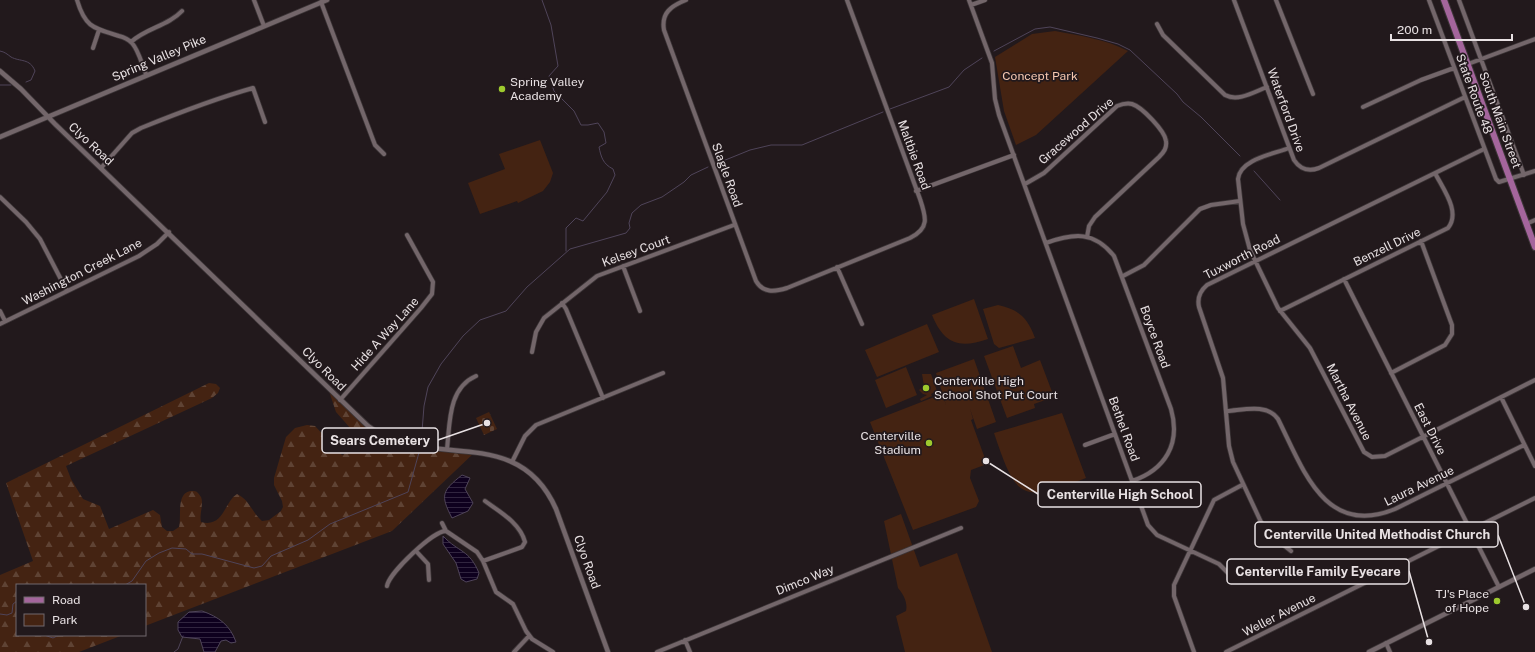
<svg xmlns="http://www.w3.org/2000/svg" width="1535" height="652" font-family="'Public Sans',sans-serif">
  <defs>
    <pattern id="forest-firs" width="22" height="20" patternUnits="userSpaceOnUse"><rect width="22" height="20" fill="#442312"/><path d="M5 1l3.5 6h-7zM16 11l3.5 6h-7z" fill="#5f4334"/></pattern>
    <pattern id="cemetery-stones" width="16" height="16" patternUnits="userSpaceOnUse"><rect width="16" height="16" fill="#442312"/><path d="M2 7V4a2 2 0 0 1 4 0v3zM10 15v-3a2 2 0 0 1 4 0v3z" fill="#5f4334"/></pattern>
    <pattern id="water-rules" width="6" height="5" patternUnits="userSpaceOnUse"><rect width="6" height="5" fill="#0e001e"/><path d="M0 2.5h6" fill="none" stroke="#31253f"/></pattern>
  </defs>
  <rect width="100%" height="100%" fill="#22191c"/>
  <path fill="#442312" d="M1055,31C1080,36 1106,39 1128,51L1036,135L1016,145L1004,111L995,57L1032,34Z
    M540,140L553,173L550,182L543,191L518,203L517,201L480,214L468,183L505,169L499,154Z
    M974,299L988,339C959,349 944,344 932,315Z
    M998,305C1018,309 1028,318 1035,338L999,348L994,344L983,309Z
    M927,324L939,352L877,377L865,350Z
    M1013,346L1021,368L1040,360L1054,397L1034,404L1035,408L1007,418L984,356Z
    M974,359L996,422L977,429L970,409L973,419L971,420L987,464L971,470L970,478L979,501L976,507L913,530L870,422L942,394L946,405L936,373Z
    M906,367L917,395L886,408L875,380Z
    M922,374H931L937,391L931,394L932,396L921,401L920,399L927,395L923,394L919,390L924,386Z
    M1062,413L1086,478C1020,504 1016,498 994,433Z
    M901,514L920,567L957,553L992,652H905L896,616L906,611C908,602 903,594 898,588L884,521Z"/>
  <path fill="url(#forest-firs)" d="M209,383L216,384L220,388L218,393L212,398L66,466L71,479L83,499L100,506L109,529L153,510L160,515L162,527L167,531H173L179,527C182,517 175,489 194,491C197,491 199,494 201,497C204,504 199,514 201,522C224,528 224,502 237,494C250,500 252,513 262,521L269,520L281,511L283,507L282,501L274,485V478L286,437L295,428L307,425L315,426L342,455L349,452L359,443V438L336,412L328,388L368,426L399,442L475,452L392,531L145,626V585H17V635H123L79,652H0V575L33,561L6,483Z"/>
  <path fill="url(#cemetery-stones)" d="M489,412L497,429L484,435L476,418Z"/>
  <path fill="url(#water-rules)" stroke="#4f4459" d="M462,475L470,478L465,489L473,503L468,511L452,518C440,495 442,491 462,475Z
    M443,536C459,553 469,549 479,573L477,579L466,582L461,579L456,563L443,544Z
    M202,611C219,617 230,625 236,642L231,643L226,640L221,641L215,652H204L200,639L182,637L178,630V622L189,612Z"/>
  <g fill="none" stroke-linecap="round" stroke-linejoin="round">
    <path stroke="#4f4459" stroke-width="1" d="M542,0L551,25L558,66L549,76L554,91L574,111L581,125H588L598,123L604,132L606,143L599,147C601,157 603,164 613,169L615,175L607,192L583,221L576,218L566,228V251
      M0,51C5,52 7,54 11,57C20,62 30,58 35,71L31,80L26,82
      M994,51L1035,29L1050,27L1097,38L1118,44L1130,50L1177,94L1183,102L1201,117L1240,156
      M0,85H11
      M890,109L949,87L964,70L982,58
      M718,163L750,150L771,145H802L883,112
      M1254,171L1280,200
      M421,444L424,406L428,387L441,364L463,336L480,320L506,311L527,287L570,249L626,233L630,228L629,223L632,213L641,205L662,197L684,182L691,175L708,167
      M125,585L132,581L146,561L159,553L172,548L186,549L192,554H202L254,568L262,566L271,556L308,540L330,524L408,492L420,449
      M0,614L7,615L12,613L13,604L17,601
      M44,635L53,638L59,635
      M174,652L178,649L183,636"/>
    <g stroke="#3c3537" stroke-width="5.5">
      <path id="minor" d="M77,0C85,27 93,28 119,36C123,37 128,39 132,43C139,51 142,65 146,74
        M254,0L264,26
        M686,0C671,6 661,13 664,30L756,281C763,293 774,292 787,288L910,238C930,228 926,217 920,199L847,0
        M969,0L992,63L995,99L999,115L1148,525L1157,535L1219,564L1234,579
        M1234,0L1294,160C1300,169 1308,172 1319,168L1465,97
        M1276,0L1313,94
        M1429,0L1496,179L1499,182L1535,171
        M1459,0L1524,175
        M321,2L375,145L384,154
        M971,5L985,0
        M1157,24L1163,35L1225,95C1238,102 1254,92 1267,87
        M131,42C146,28 168,26 182,11
        M93,48L99,30
        M1468,64L1535,39
        M1363,107L1421,80L1454,68
        M1289,148C1274,154 1240,159 1238,179L1243,224L1250,250L1278,308L1310,348L1364,452L1372,457L1385,456L1535,380
        M101,168L132,133L141,128C178,113 214,99 253,88L265,122
        M1025,184L1044,173L1117,106C1122,104 1127,103 1132,104C1142,107 1165,131 1166,141C1167,148 1164,152 1159,157L1095,217L1089,226L1087,237
        M916,191L1014,155
        M0,197L26,222L40,239L67,291
        M1526,224L1535,220
        M1046,243C1074,233 1094,231 1114,256L1171,409C1181,444 1165,470 1132,481
        M623,266L640,311
        M837,267L862,324
        M1123,276L1144,265L1200,209L1211,205L1240,201
        M1344,279L1499,587
        M562,303L566,309L603,398
        M0,311L5,321
        M1280,311L1448,228C1461,212 1443,189 1435,173
        M0,324L139,256L157,244L169,232
        M532,352L536,332L544,318L597,276L734,225
        M1391,373L1445,345L1452,334V325L1421,241
        M1501,397L1535,466
        M340,400L421,308L432,294L433,282L407,235
        M1227,411C1243,410 1267,403 1278,419C1303,469 1325,538 1395,509L1524,445
        M1085,445L1115,434
        M447,449C450,423 448,388 476,376
        M512,462L525,436L536,425L663,373
        M442,523L446,531L477,552L483,561L496,592L513,604L526,631L532,639L553,652
        M416,551L428,564L429,580
        M1291,551L1271,535L1261,522L1233,462L1229,446L1223,378L1199,307C1197,298 1200,291 1207,285L1484,149
        M483,561L522,547L525,542C520,523 500,512 485,501
        M387,586C389,573 434,530 446,531
        M685,640L690,652
        M1386,643L1390,652
        M514,652L529,636
        M657,652L961,528
        M1194,652L1174,596V585L1214,500L1242,485
        M1226,652L1535,498"/>
    </g>
    <g stroke="#3c3537" stroke-width="6">
      <path id="tertiary" d="M0,71L21,89L55,124L368,426C428,472 517,421 556,509L608,652
        M0,137L327,0
        M1369,652L1535,569"/>
    </g>
    <g stroke="#3c3537" stroke-width="8">
      <path id="primary" d="M1444,0L1535,247"/>
    </g>
    <use href="#minor" stroke="#73666a" stroke-width="4"/>
    <use href="#tertiary" stroke="#73666a" stroke-width="4.5"/>
    <use href="#primary" stroke="#a4659c" stroke-width="6"/>
  </g>
  <g fill="#9eca2e" stroke="#22191c" stroke-width="1.5">
    <circle cx="502" cy="89" r="4"/>
    <circle cx="926" cy="388" r="4"/>
    <circle cx="929" cy="443" r="4"/>
    <circle cx="1497" cy="601" r="4"/>
  </g>
  <g text-anchor="middle" stroke-width="3.5" stroke-linejoin="round" paint-order="stroke">
    <g font-size="12" fill="#e8e1e3" stroke="#22191c">
      <text transform="translate(159 58) rotate(-23)" y="4">Spring Valley Pike</text>
      <text transform="translate(1474 94) rotate(70)" y="4">State Route 48</text>
      <text transform="translate(1286 110) rotate(70)" y="4">Waterford Drive</text>
      <text transform="translate(1500 120) rotate(70)" y="4">South Main Street</text>
      <text transform="translate(1076 131) rotate(-41)" y="4">Gracewood Drive</text>
      <text transform="translate(91 144) rotate(43)" y="4">Clyo Road</text>
      <text transform="translate(914 155) rotate(70)" y="4">Maltbie Road</text>
      <text transform="translate(727 175) rotate(70)" y="4">Slagle Road</text>
      <text transform="translate(1387 247) rotate(-26)" y="4">Benzell Drive</text>
      <text transform="translate(636 251) rotate(-20)" y="4">Kelsey Court</text>
      <text transform="translate(1242 257) rotate(-27)" y="4">Tuxworth Road</text>
      <text transform="translate(82 272) rotate(-27)" y="4">Washington Creek Lane</text>
      <text transform="translate(385 334) rotate(-48)" y="4">Hide A Way Lane</text>
      <text transform="translate(1155 337) rotate(70)" y="4">Boyce Road</text>
      <text transform="translate(324 369) rotate(45)" y="4">Clyo Road</text>
      <text transform="translate(1349 402) rotate(63)" y="4">Martha Avenue</text>
      <text transform="translate(1124 429) rotate(70)" y="4">Bethel Road</text>
      <text transform="translate(1430 429) rotate(63)" y="4">East Drive</text>
      <text transform="translate(1419 486) rotate(-26)" y="4">Laura Avenue</text>
      <text transform="translate(587 562) rotate(70)" y="4">Clyo Road</text>
      <text transform="translate(805 580) rotate(-22)" y="4">Dimco Way</text>
      <text transform="translate(1279 615) rotate(-27)" y="4">Weller Avenue</text>
    </g>
    <g font-size="12" fill="#f5c7b0" stroke="#22191c">
      <text x="1040" y="80">Concept Park</text>
    </g>
    <g font-size="12" fill="#e8e1e3" stroke="#22191c" text-anchor="start">
      <text x="510" y="86">Spring Valley<tspan x="510" dy="14">Academy</tspan></text>
      <text x="934" y="385">Centerville High<tspan x="934" dy="14">School Shot Put Court</tspan></text>
      <text x="921" y="440" text-anchor="end">Centerville<tspan x="921" dy="14">Stadium</tspan></text>
      <text x="1489" y="598" text-anchor="end">TJ's Place<tspan x="1489" dy="14">of Hope</tspan></text>
    </g>
  </g>
  <path fill="none" stroke="#e8e1e3" stroke-width="1.5" d="M487 423L438 440M986 461L1038 494M1526 607L1498 535M1429 642L1409 571"/>
  <g fill="#e8e1e3" stroke="#22191c" stroke-width="1.5">
    <circle cx="487" cy="423" r="4"/>
    <circle cx="986" cy="461" r="4"/>
    <circle cx="1526" cy="607" r="4"/>
    <circle cx="1429" cy="642" r="4"/>
  </g>
  <g fill="#22191c" stroke="#e8e1e3" stroke-width="1.5">
    <rect x="322" y="428" width="116" height="25" rx="4"/>
    <rect x="1038" y="482" width="163" height="25" rx="4"/>
    <rect x="1255" y="522" width="243" height="25" rx="4"/>
    <rect x="1227" y="559" width="182" height="25" rx="4"/>
  </g>
  <g font-size="13" text-anchor="middle" font-weight="bold" fill="#e8e1e3">
    <text x="380" y="445">Sears Cemetery</text>
    <text x="1120" y="499">Centerville High School</text>
    <text x="1377" y="539">Centerville United Methodist Church</text>
    <text x="1318" y="576">Centerville Family Eyecare</text>
  </g>
  <rect x="16" y="584" width="130" height="52" fill="#22191c" stroke="#71696c"/>
  <rect x="24" y="597" width="20" height="6" fill="#a4659c" stroke="#71696c"/>
  <text x="52" y="604" font-size="12" fill="#e8e1e3">Road</text>
  <rect x="24" y="614" width="20" height="12" fill="#442312" stroke="#71696c"/>
  <text x="52" y="624" font-size="12" fill="#e8e1e3">Park</text>
  <path d="M1391 34v6h121v-6" fill="none" stroke="#e8e1e3" stroke-width="2"/>
  <text x="1397" y="34" font-size="12" fill="#e8e1e3" stroke="#22191c" stroke-width="3" paint-order="stroke">200 m</text>
</svg>
